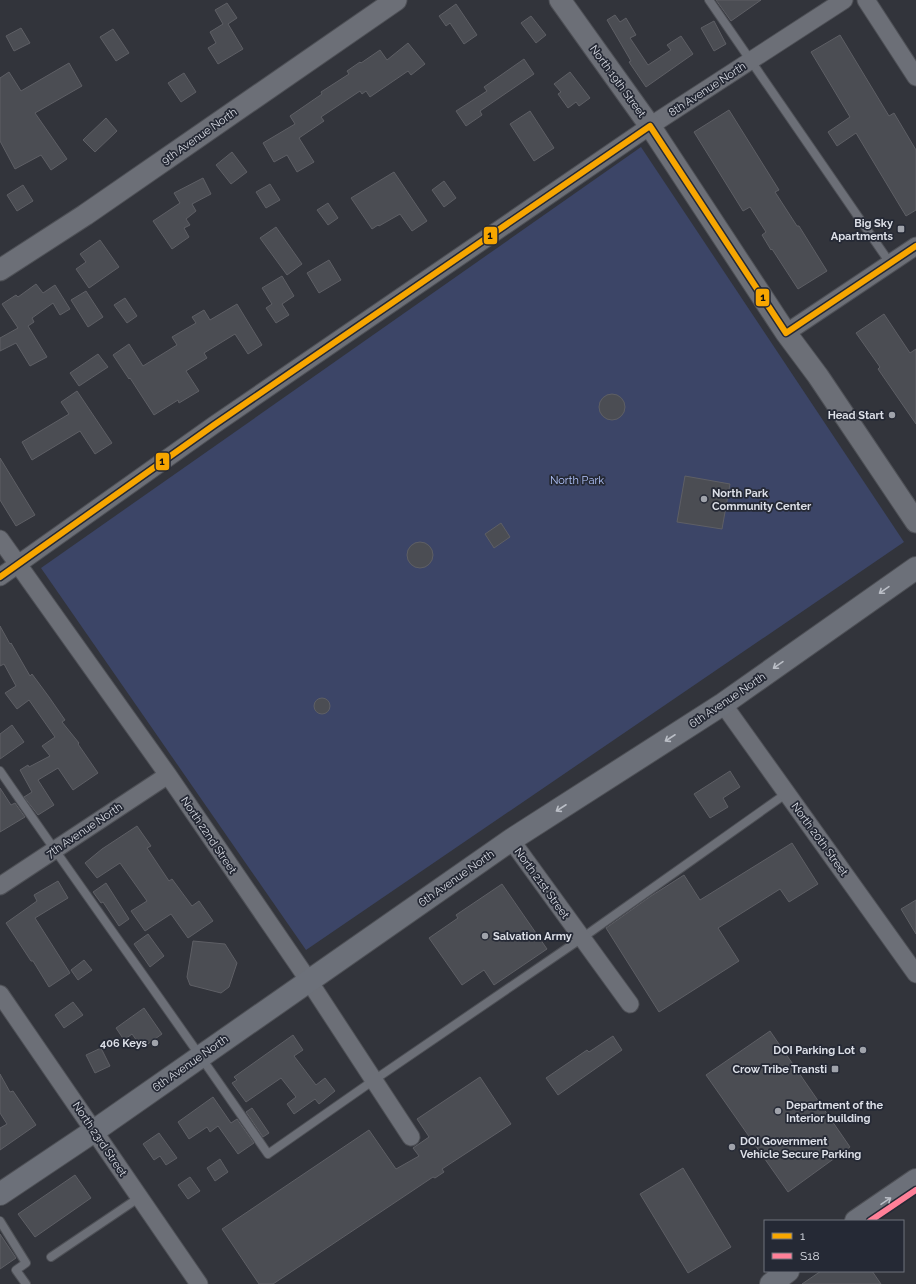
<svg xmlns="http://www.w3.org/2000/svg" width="916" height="1284" font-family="Raleway,sans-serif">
  <rect width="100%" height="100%" fill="#32343b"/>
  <path fill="#3c4567" d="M641,147L904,542L306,950L41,568Z"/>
  <path fill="#4b4d53" stroke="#5e5f65" d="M716,0H761L731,21Z
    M227,3L237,18L228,24L243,49L218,64L208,48L216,43L210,32L223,24L215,10Z
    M456,4L477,35L464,44L450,23L446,26L439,16Z
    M615,15L620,22L626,18L636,35L630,38L648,65L671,50L667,45L681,36L693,54L646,87L629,62L631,61L607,20Z
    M531,16L546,35L536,43L521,23Z
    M714,21L726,44L714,51L701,28Z
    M21,28L30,43L14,51L6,36Z
    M113,29L129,53L116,61L100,37Z
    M840,35L889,116L894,113L916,150V210L906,216L856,133L837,146L828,132L850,117L811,52Z
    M408,43L425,64L411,75L408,71L370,97L366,91L362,94L360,91L321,117L324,121L299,138L314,162L297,172L287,155L274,162L263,143L295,124L290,116L322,94L321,92L349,74L347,71L360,62L361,63L380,50L387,60Z
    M524,59L534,74L480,111L482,115L466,126L456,111L487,91L484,87Z
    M69,63L82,86L35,113L67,159L51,170L41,155L15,169L0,141V78L9,72L21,91Z
    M570,72L590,98L579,106L576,102L568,108L558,94L561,92L554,84Z
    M184,73L196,92L181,102L168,83Z
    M729,110L779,190L775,192L797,226H799L827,271L798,289L772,249L771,250L762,235L766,232L750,207L743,211L694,132Z
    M530,111L554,148L534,161L510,124Z
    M106,118L117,131L95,152L83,140Z
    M232,152L247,172L231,184L216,165Z
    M394,172L427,221L412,231L400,214L379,226L378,225L372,229L351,198Z
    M203,178L211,194L192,204L196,211L186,219L190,225L184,228L189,237L172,249L153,221L180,203L174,193Z
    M444,181L456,198L444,207L432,190Z
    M270,184L280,200L266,208L256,192Z
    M23,185L33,201L17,211L7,195Z
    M328,203L338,218L328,225L317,210Z
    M276,227L302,264L287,275L260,238Z
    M100,240L119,267L89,288L76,269L86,262L80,254Z
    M329,260L341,280L319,293L307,273Z
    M282,276L294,296L282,304L289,315L276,323L266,308L272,304L262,288Z
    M36,284L43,293L55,285L70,309L60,315L53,303L32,318L34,322L28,326L47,357L30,366L16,343L0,351V338L18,328L2,304L16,295L18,297Z
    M86,291L103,317L88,327L71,300Z
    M125,298L137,316L127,323L114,305Z
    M237,304L262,345L248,354L235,334L204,353L207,358L186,371L199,391L179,403L178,400L154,415L130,378L129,379L113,355L129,344L143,366L177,345L172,337L196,323L192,317L204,310L210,320Z
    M884,314L910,353L916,349V424L878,369L880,367L856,333Z
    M98,354L108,367L79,386L70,373Z
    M77,391L112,443L95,454L80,431L32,460L22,442L69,414L61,402Z
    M599 407a13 13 0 1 1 26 0a13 13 0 1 1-26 0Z
    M0,458L35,515L16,526L0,500Z
    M685,476L730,484L722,529L677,522Z
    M501,523L510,537L494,548L485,534Z
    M407 555a13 13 0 1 1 26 0a13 13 0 1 1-26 0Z
    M0,626L10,644L11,643L30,676L32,674L49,697L65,720L62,722L79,743L78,744L98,773L73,790L58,768L38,780L54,805L38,815L24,797L32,792L20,770L28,765L29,767L50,756L42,746L55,737L29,700L17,709L5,693L16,686L4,664L0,666Z
    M314 706a8 8 0 1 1 16 0a8 8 0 1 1-16 0Z
    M12,725L24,742L0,759V734Z
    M730,771L740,787L723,798L728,807L710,818L694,794Z
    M0,788L11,805L15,803L25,817L0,832Z
    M137,826L151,846L147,848L169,881L172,879L192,906L199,901L213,921L188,938L171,914L145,931L131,911L147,901L120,863L97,878L85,863L102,849Z
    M792,843L818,884L789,902L780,889L718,928L739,961L659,1012L606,928L651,896L684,875L700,900Z
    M58,881L68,898L35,918L70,973L49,987L33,961H31L6,923L37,901L34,895Z
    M106,883L129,919L119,926L103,902L101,903L93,892Z
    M502,884L547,949L494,985L484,970L462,985L429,938L458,918L456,915Z
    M916,900V934L901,909Z
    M148,934L164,956L150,967L134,944Z
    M193,941L225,944L237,963L229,987L221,993L190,985L187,977Z
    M84,960L92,970L78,980L71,970Z
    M73,1002L83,1015L64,1028L55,1015Z
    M144,1008L162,1034L142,1048L132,1034L124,1040L116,1028Z
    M770,1031L850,1147L788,1192L706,1075Z
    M293,1035L303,1050L294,1056L316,1085L325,1078L335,1091L319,1104L315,1099L294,1114L287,1104L296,1097L281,1078L246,1102L232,1083L237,1080L234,1077Z
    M613,1036L622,1050L558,1095L546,1078L587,1050L589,1052Z
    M101,1048L110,1066L95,1073L86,1055Z
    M0,1074L10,1092L13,1091L36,1125L0,1150V1128L7,1124L0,1113Z
    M480,1077L511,1124L442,1169L444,1172L435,1178L433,1177L273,1284H259L222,1229L369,1130L396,1169L419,1156L413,1148L429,1137L417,1119Z
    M213,1097L231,1123L237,1119L254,1143L238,1154L218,1126L210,1132L207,1127L189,1139L178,1122Z
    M252,1108L269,1133L263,1137L246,1112Z
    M159,1133L177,1158L166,1165L160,1156L154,1160L143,1144Z
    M220,1159L228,1172L215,1181L207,1168Z
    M683,1168L731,1247L688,1273L640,1194Z
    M75,1175L91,1198L35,1237L18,1214Z
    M190,1177L200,1191L188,1199L178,1185Z
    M0,1234L16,1258L0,1269Z
    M821,1271H872L881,1284H802Z"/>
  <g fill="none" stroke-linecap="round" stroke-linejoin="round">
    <g stroke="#4e5056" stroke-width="10">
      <path id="service" d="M709,0L890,263
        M0,771C88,899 180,1025 268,1154L374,1080L582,938L787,793
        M0,1221L26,1263L16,1270L26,1284
        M51,1257L140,1197"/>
    </g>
    <g stroke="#4e5056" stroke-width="19">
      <path id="minor" d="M866,0L916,77
        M786,333L916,246
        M0,539L168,775L309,981L411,1137
        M0,577L214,425L650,126L844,0
        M723,704L916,974
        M511,840L630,1004
        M0,886L168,775
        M0,994L199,1284"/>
    </g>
    <g stroke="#4e5056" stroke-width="23">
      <path id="tertiary" d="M560,0L650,126L786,333L818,376L916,522
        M0,270L85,215L396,0"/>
    </g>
    <g stroke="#4e5056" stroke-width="24">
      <path id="primary" d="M0,1194L94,1131L511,840L723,704L916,568
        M856,1221L916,1180
        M771,1284L788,1271"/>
    </g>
    <use href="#service" stroke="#6c6f77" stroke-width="8"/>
    <use href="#minor" stroke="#6c6f77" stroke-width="17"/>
    <use href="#tertiary" stroke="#6c6f77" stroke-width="21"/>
    <use href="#primary" stroke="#6c7079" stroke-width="22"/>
    <g stroke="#252935" stroke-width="9">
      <path id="bus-1" d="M0,577L214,425L650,126L786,333L916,246"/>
    </g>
    <g stroke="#252935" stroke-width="9">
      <path id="bus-2" d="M870,1221L916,1190"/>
    </g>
    <use href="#bus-1" stroke="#f7a600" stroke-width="6"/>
    <use href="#bus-2" stroke="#ff8098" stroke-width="6"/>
  </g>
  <defs><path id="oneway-shaft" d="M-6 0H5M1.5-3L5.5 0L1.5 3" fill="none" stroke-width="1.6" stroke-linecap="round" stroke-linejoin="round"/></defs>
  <g stroke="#babec6">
    <use href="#oneway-shaft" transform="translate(884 590) rotate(145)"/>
    <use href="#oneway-shaft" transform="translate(778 665) rotate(145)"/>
    <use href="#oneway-shaft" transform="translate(670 738) rotate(147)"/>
    <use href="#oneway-shaft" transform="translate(561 808) rotate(147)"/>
    <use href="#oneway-shaft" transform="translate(886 1201) rotate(-34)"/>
  </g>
  <g fill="#a0a3ab" stroke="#252935" stroke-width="1.5">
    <rect x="897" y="225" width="8" height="8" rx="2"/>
    <circle cx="892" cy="415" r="4"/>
    <circle cx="704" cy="499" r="4"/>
    <circle cx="485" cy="936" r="4"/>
    <circle cx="155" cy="1043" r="4"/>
    <circle cx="863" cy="1050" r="4"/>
    <rect x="831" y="1065" width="8" height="8" rx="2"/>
    <circle cx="778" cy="1111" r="4"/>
    <circle cx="732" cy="1147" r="4"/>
  </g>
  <g text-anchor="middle" stroke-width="3.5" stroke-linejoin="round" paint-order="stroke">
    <g font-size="11" fill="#dcdfe7" stroke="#252935">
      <text transform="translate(618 81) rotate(54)" y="4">North 19th Street</text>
      <text transform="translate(707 89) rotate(-33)" y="4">8th Avenue North</text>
      <text transform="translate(199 136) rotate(-35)" y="4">9th Avenue North</text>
      <text transform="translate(727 700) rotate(-34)" y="4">6th Avenue North</text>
      <text transform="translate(84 830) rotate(-34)" y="4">7th Avenue North</text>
      <text transform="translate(209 835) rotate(56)" y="4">North 22nd Street</text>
      <text transform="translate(820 839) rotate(54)" y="4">North 20th Street</text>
      <text transform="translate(456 878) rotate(-35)" y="4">6th Avenue North</text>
      <text transform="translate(542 883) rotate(54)" y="4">North 21st Street</text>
      <text transform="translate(190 1063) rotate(-35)" y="4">6th Avenue North</text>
      <text transform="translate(100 1139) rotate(56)" y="4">North 23rd Street</text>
    </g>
    <g font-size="11" font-weight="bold" fill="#dcdfe7" stroke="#252935" text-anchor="end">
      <text x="893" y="227">Big Sky<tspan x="893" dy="13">Apartments</tspan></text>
      <text x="884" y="419">Head Start</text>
      <text x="712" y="497" text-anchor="start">North Park<tspan x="712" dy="13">Community Center</tspan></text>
      <text x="493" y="940" text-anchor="start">Salvation Army</text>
      <text x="147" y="1047">406 Keys</text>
      <text x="855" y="1054">DOI Parking Lot</text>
      <text x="827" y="1073">Crow Tribe Transti</text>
      <text x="786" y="1109" text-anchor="start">Department of the<tspan x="786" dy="13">Interior building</tspan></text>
      <text x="740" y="1145" text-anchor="start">DOI Government<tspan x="740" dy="13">Vehicle Secure Parking</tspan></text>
    </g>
    <g font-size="11" fill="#b2c4fb" stroke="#252935">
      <text x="577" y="484">North Park</text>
    </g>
  </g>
  <g stroke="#252935" stroke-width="1.5">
    <rect x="483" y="226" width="15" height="19" rx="4" fill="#f7a600"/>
    <rect x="755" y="288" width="15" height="19" rx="4" fill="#f7a600"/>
    <rect x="155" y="452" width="15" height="19" rx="4" fill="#f7a600"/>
  </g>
  <g font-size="11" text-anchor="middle" font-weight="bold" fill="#111">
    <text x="490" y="239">1</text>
    <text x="763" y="301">1</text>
    <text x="162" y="465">1</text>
  </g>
  <rect x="764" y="1220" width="140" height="52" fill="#252935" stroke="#6e727c"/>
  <rect x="772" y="1233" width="20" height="6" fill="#f7a600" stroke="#6e727c"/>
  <text x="800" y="1240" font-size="12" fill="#dcdfe7">1</text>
  <rect x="772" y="1253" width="20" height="6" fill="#ff8098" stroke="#6e727c"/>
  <text x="800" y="1260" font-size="12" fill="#dcdfe7">S18</text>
</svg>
